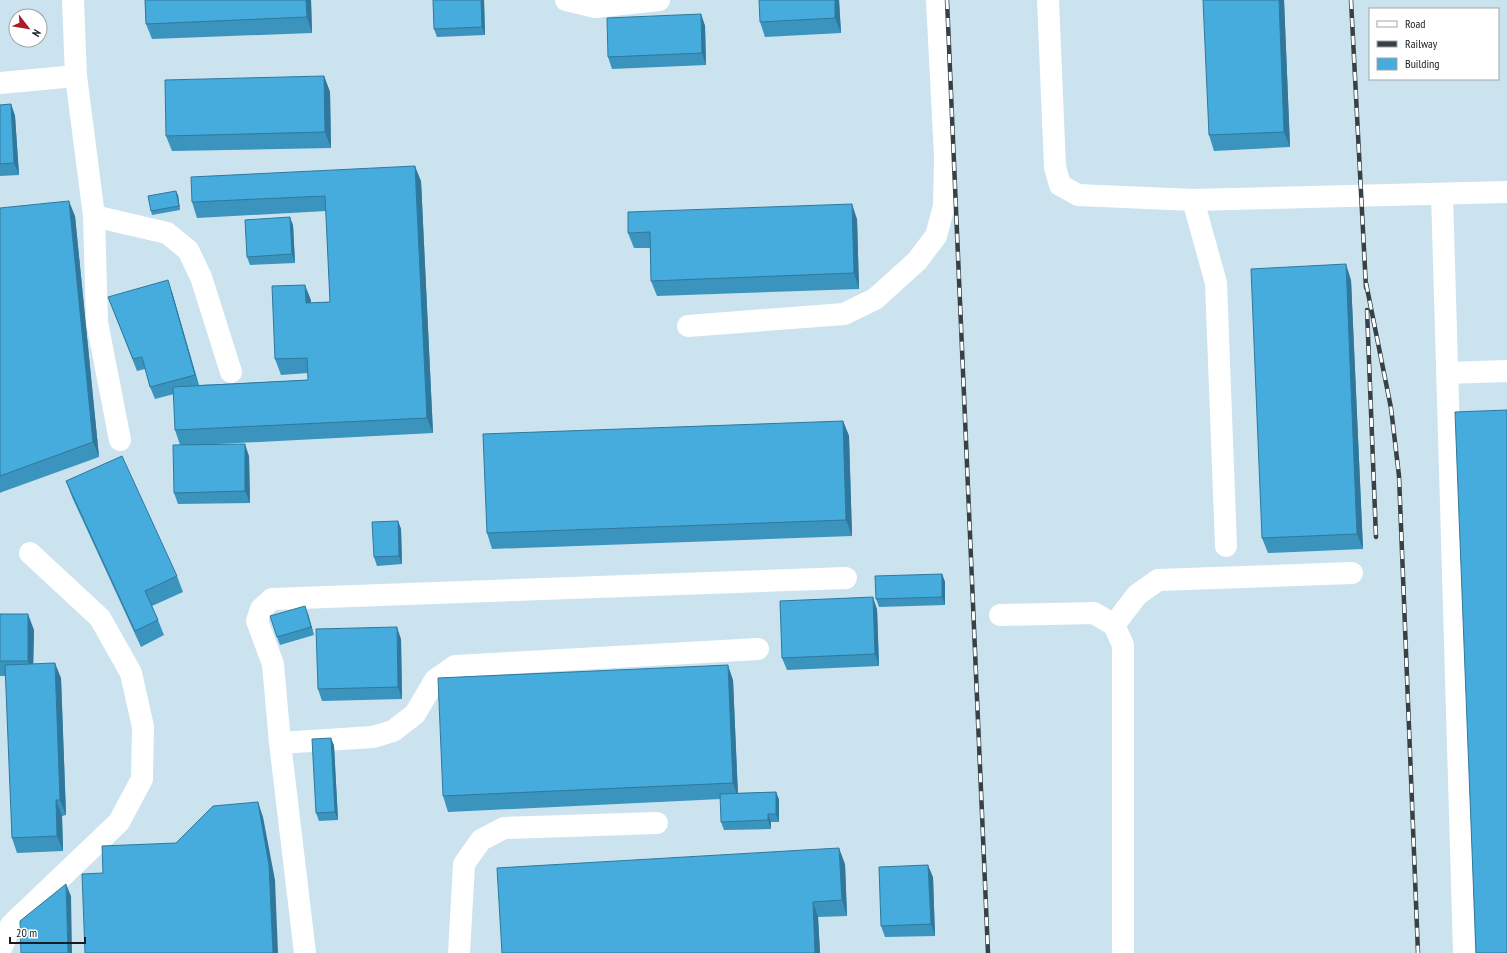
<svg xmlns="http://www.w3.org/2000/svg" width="1507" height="953" font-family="'PT Sans Narrow',sans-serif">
  <rect width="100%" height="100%" fill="#cbe2ef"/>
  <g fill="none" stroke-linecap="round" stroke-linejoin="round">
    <path stroke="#fff" stroke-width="22" d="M73,0L76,76L94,216L97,322L120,440
      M566,0L595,7L659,0
      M1048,0L1055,167L1060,185L1078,195L1193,200L1216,283L1226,546
      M0,83L76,76
      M1442,194L1464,953
      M1193,200L1507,192
      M94,216L167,233L188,250L201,277L231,372
      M688,326L844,314L875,299L917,261L936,236L944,206L945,157L937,0
      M1447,373L1507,371
      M1000,615L1094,613L1114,625L1123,645V953
      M1114,625L1137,595L1158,580L1352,573
      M280,743L373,737L393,731L415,714L435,680L455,666L758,649
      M0,951L11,925L119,822L142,779L143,727L131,673L100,618L30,553
      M305,953L280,743L273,664L257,621L261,609L272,599L846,578
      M459,953L464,864L481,840L504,828L657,823"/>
    <g stroke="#364147" stroke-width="4.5">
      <path id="rail" d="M947,0L988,953
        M1351,0L1366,288
        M1366,283L1391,408L1399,476L1418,953
        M1367,310L1376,537"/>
    </g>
    <use href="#rail" stroke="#fff" stroke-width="3" stroke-dasharray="9" stroke-linecap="butt"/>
  </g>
  <path fill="#3b94be" d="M145,0H311L312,33L152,39L146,24Z
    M484,0L485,35L437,37L434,29Z
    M839,0L841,33L765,37L760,22Z
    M1284,0L1290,147L1214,151L1209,135Z
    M701,14L705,26L706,65L612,69L608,57Z
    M324,76L330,92L331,148L172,151L166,136Z
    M11,104L15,116L19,175L0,176V105Z
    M421,181L433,433L198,445L249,456L250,503L178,504L174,493L180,445L175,430L174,394L155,399L150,387L145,369L137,371L108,297L172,292L199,385L308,380V373L281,375L275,359L311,300V303L330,302L326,211L197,218L192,202Z
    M178,195L180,210L152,215L151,211Z
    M0,208L75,216L99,457L2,492L0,493Z
    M857,219L859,289L657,296L651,281L650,248H634L628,233Z
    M293,225L295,263L250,265L247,257Z
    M1351,280L1363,549L1268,553L1262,538Z
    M843,421L849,436L852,536L492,549L487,533Z
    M66,481L177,576L183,592L152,606L158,620L164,635L141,647L72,497Z
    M398,521L401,529L402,564L377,566L374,557Z
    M942,574L945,582V605L879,607L876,599Z
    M877,609L879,666L787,670L782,658Z
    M0,614L34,630L33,664L61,678L66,815L62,816L63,851L17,853L12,838L6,676H0Z
    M308,614L314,635L280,645L277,637Z
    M401,639L402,699L322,701L318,689Z
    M733,680L738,793L776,792L779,800V822H771V829L724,830L721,822V799L448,812L443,796Z
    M331,738L334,746L338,820L319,821L316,813Z
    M845,864L847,916L818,917L820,953H502Z
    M933,877L935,936L885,937L881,926Z"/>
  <path fill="#30789b" d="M306,0H311L312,33L307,17Z
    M481,0H484L485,35L482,27Z
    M835,0H839L841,33L835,18Z
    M1279,0H1284L1290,147L1284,132Z
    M701,14L705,26L706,65L702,53Z
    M324,76L330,92L331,148L325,132Z
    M11,104L15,116L19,175L14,163Z
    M415,166L421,181L433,433L427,418Z
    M176,191L178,195L180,210L179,206Z
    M69,201L75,216L99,457L93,442Z
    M852,204L857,219L859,289L854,273Z
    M290,217L293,225L295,263L292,254Z
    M1346,264L1351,280L1363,549L1357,534Z
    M168,280L172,292L199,387L195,375Z
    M305,285L311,300V318L306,303Z
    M843,421L849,436L852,536L846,520Z
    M245,444L249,456L250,503L245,491Z
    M398,521L401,529L402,564L399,556Z
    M942,574L945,582V605L942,597Z
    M873,597L877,609L879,666L875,654Z
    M305,606L308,614L314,635L311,627Z
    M28,614L34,630L33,677L28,661Z
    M397,627L401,639L402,699L398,687Z
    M55,663L61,678L66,815L60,800Z
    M728,665L733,680L738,798L733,783Z
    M331,738L334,746L338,820L335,812Z
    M776,792L779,800V822L776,814Z
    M56,800L62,816L63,851L57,836Z
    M258,802L263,817L275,880L278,953H273Z
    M768,814L771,822V829L768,820Z
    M839,848L845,864L847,916L842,900Z
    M928,865L933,877L935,936L931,924Z
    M66,884L71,896L72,953H68Z
    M813,902L818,917L820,953H815Z"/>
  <path fill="#45acdd" stroke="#30789b" d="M145,0H306L307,17L146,24Z
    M433,0H481L482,27L434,29Z
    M759,0H835V18L760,22Z
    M1203,0H1279L1284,132L1209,135Z
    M701,14L702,53L608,57L607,18Z
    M324,76L325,132L166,136L165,80Z
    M11,104L14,163L0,164V105Z
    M415,166L427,418L175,430L173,387L308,380L307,358L275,359L272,286L305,285L306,303L330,302L325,196L192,202L191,177Z
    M176,191L179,206L151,211L148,196Z
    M69,201L93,442L0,476V208Z
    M852,204L854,273L651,281L650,232L628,233V212Z
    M290,217L292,254L247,257L245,220Z
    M1346,264L1357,534L1262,538L1251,269Z
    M168,280L195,375L150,387L142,357L133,359L108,297Z
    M1507,410V953H1476L1455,412Z
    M843,421L846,520L487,533L483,434Z
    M245,444V491L174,493L173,445Z
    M122,456L177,576L145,591L158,620L135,631L66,481Z
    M398,521L399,556L374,557L372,522Z
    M942,574V597L876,599L875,576Z
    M873,597L875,654L782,658L780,601Z
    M305,606L311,627L277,637L270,616Z
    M0,614H28V661H0Z
    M397,627L398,687L318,689L316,629Z
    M55,663L60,800H56L57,836L12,838L5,665Z
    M728,665L733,783L443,796L438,678Z
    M331,738L335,812L316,813L312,739Z
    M776,792V814H768V820L721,822L720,794Z
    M258,802L269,865L273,953H85L82,874L103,873L102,846L176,843L213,806Z
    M839,848L842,900L813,902L815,953H502L497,868Z
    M928,865L931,924L881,926L879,867Z
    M66,884L68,953H21L20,921Z"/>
  <rect x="1369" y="8" width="130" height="72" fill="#ffffff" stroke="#a1a5a7"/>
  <rect x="1377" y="21" width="20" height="6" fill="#ffffff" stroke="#a1a5a7"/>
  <text x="1405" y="28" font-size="12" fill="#151d22">Road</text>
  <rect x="1377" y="41" width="20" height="6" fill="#364147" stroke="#a1a5a7"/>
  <text x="1405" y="48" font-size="12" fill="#151d22">Railway</text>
  <rect x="1377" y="58" width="20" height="12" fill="#45acdd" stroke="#a1a5a7"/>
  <text x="1405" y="68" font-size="12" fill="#151d22">Building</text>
  <g transform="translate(28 28) rotate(121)"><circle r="19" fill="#ffffff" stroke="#a1a5a7"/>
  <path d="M0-3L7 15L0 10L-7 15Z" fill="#ae1b24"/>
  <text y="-6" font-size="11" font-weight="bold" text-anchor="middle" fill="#151d22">N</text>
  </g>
  <path d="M10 937v6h75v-6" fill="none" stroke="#151d22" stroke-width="2"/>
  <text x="16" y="937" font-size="12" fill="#151d22" stroke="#ffffff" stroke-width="3" paint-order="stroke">20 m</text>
</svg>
